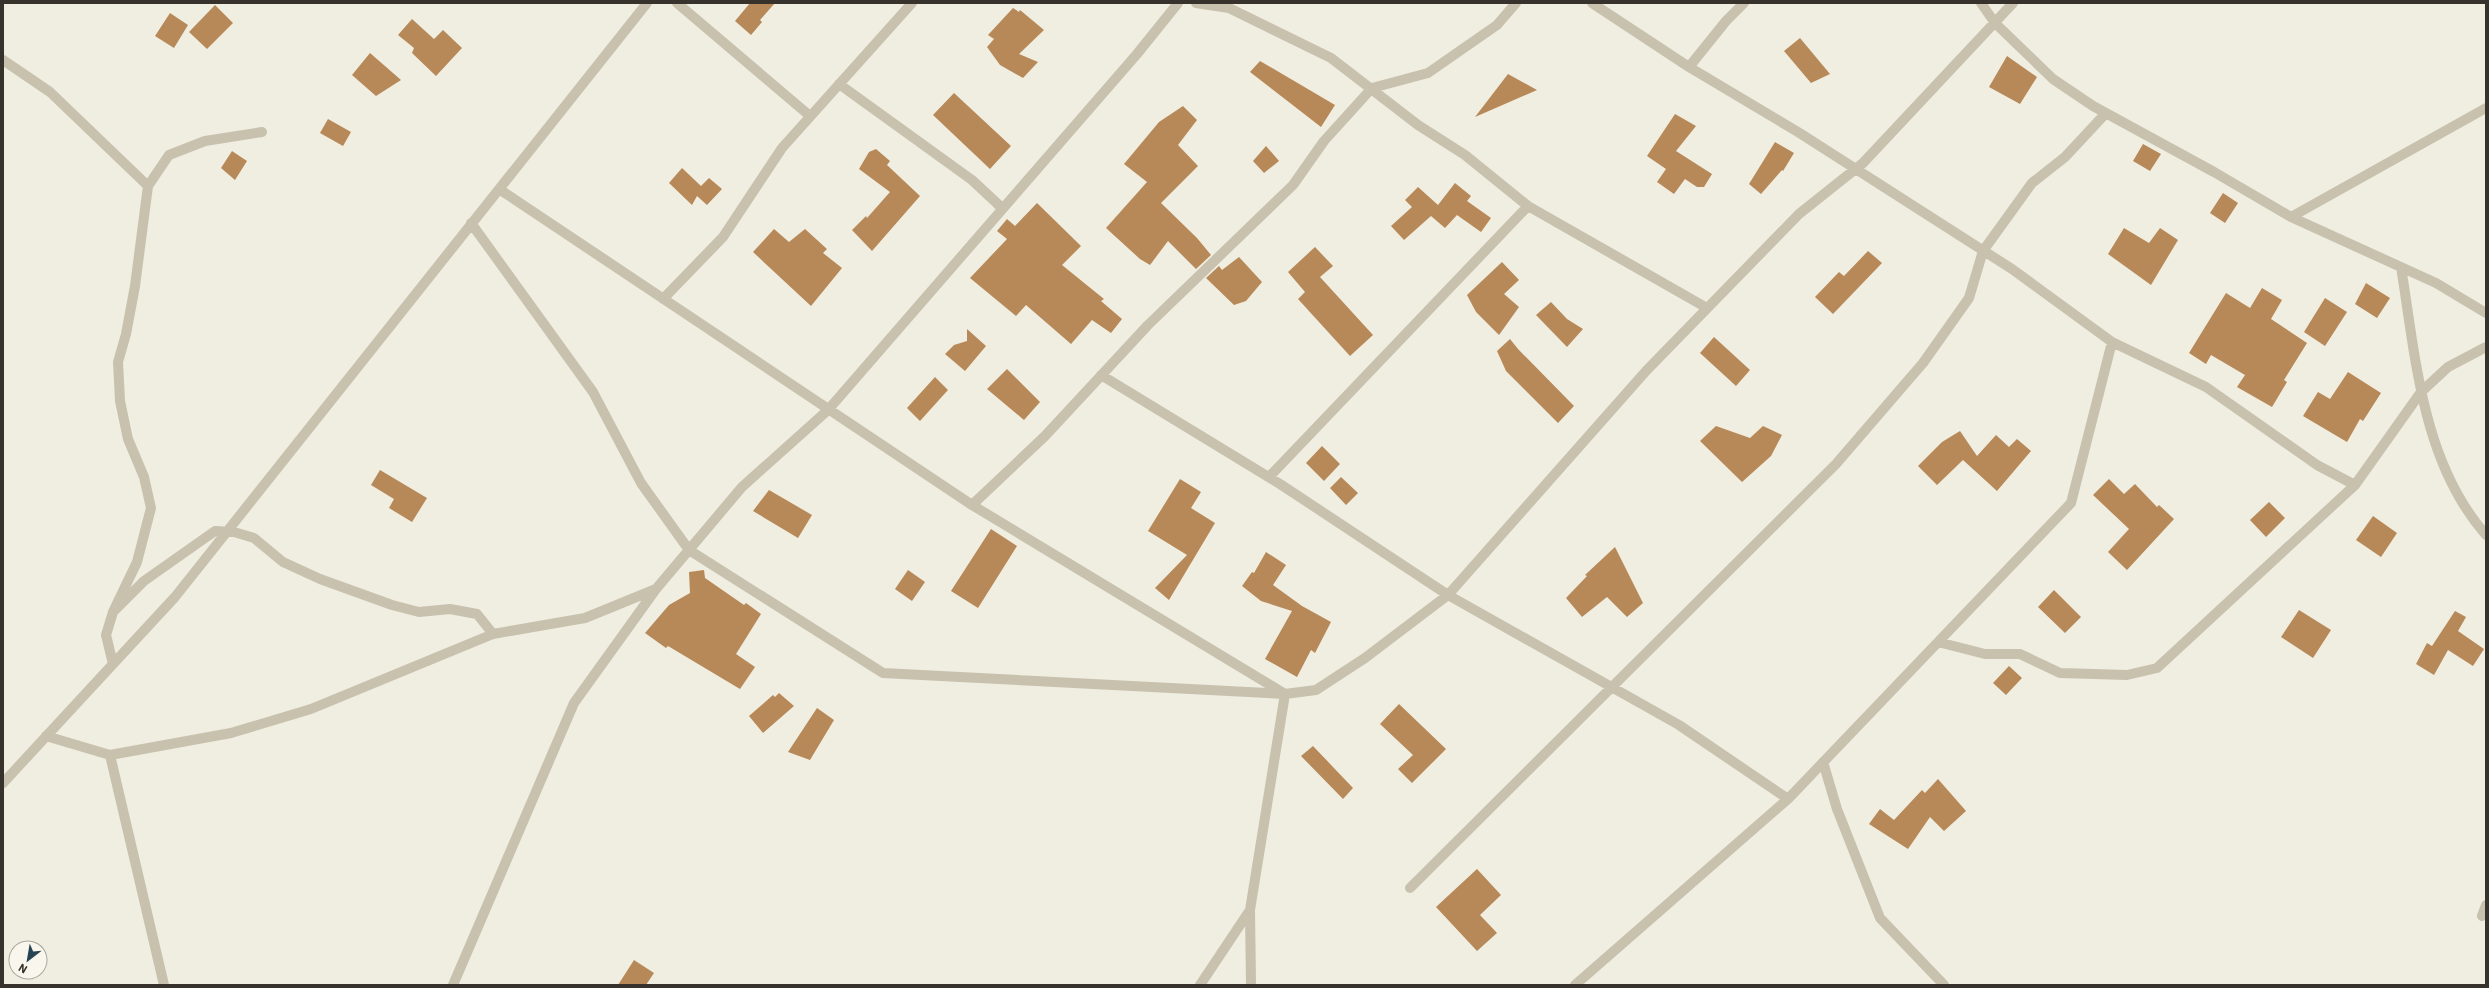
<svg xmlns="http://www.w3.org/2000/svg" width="2489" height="988" font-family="'IBM Plex Sans',sans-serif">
  <rect width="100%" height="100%" fill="#f0ede1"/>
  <path fill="#b78958" d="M750,3H775L760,20L762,22L751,35L735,21Z
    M215,5L233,23L207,49L189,32Z
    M1013,8L1019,12L1020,10L1044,30L1019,54L1038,62L1023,78L1000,65L987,47L994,39L988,35Z
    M170,13L188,25L174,48L155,36Z
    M412,19L434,39L443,30L462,48L436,76L412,53L414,48L398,35Z
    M1800,38L1830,74L1811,83L1784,51Z
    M370,53L401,80L376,96L352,75Z
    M2007,56L2037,77L2020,104L1989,87Z
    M1260,61L1335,105L1321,127L1250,72Z
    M1508,74L1537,90L1475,117Z
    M954,93L1011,146L990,169L933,115Z
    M1183,106L1197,120L1178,145L1198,166L1161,203L1197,238L1211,255L1196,269L1168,241L1150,265L1140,259L1106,228L1147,182L1124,164L1159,122Z
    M1675,114L1696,126L1676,151L1712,174L1704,187H1697L1685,179L1674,194L1657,182L1666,169L1647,156Z
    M328,119L351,132L343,146L320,133Z
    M1775,142L1794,153L1783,171L1782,170L1761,194L1749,184Z
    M2143,144L2161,154L2150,171L2133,161Z
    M1266,146L1279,161L1264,173L1253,161Z
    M876,149L890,161L887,165L920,196L872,251L852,230L866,216L867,218L890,192L859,169L869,152Z
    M232,151L247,161L235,180L221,168Z
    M682,168L701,186L709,178L722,189L707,205L697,196L692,205L669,183Z
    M1455,183L1471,196L1467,201L1491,218L1481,232L1457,215L1445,228L1431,216L1404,240L1391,226L1412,207L1405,200L1418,187L1438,205Z
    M2223,193L2238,203L2225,223L2210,213Z
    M1037,203L1081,246L1062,265L1104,299L1101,301L1122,319L1111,333L1092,320L1071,344L1026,305L1016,316L970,278L1007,239L997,231L1007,219L1015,226Z
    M2124,228L2149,243L2160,228L2178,240L2151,285L2108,254Z
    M774,229L789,242L805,229L827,249L823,253L842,268L811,306L753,252Z
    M1315,247L1333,266L1320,277L1373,335L1350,356L1298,299L1305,292L1288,272Z
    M1868,251L1882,263L1833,314L1815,297L1839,272L1844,276Z
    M1239,257L1262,282L1246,301L1234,305L1206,278L1219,266L1222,270Z
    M1502,262L1519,280L1504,294L1519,307L1499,335L1476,312L1467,295Z
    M2366,283L2390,298L2377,318L2355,304Z
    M2262,288L2282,300L2271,319L2307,343L2284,380L2287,382L2272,407L2237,387L2245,375L2211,355L2206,364L2189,353L2226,293L2250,308Z
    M2325,298L2347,312L2325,346L2304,332Z
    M1551,302L1567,319L1583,329L1567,347L1536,315Z
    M967,329L986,346L965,371L945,354L954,345L967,341Z
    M1714,337L1750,370L1736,386L1700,353Z
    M1510,339L1518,349L1574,406L1558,423L1506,371L1497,351Z
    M1007,369L1040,402L1024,420L987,389Z
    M2348,372L2381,393L2363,421L2360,419L2347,442L2303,416L2318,392L2330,399Z
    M935,377L948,390L920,421L907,408Z
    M1716,426L1750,438L1763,426L1782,435L1771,456L1742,482L1700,441Z
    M1960,431L1977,456L1996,435L2009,447L2017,439L2031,451L1997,491L1963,460L1937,485L1918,466L1942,442Z
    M1322,446L1340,464L1324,481L1306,463Z
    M380,470L427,498L412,522L389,508L394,499L371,485Z
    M1341,477L1358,493L1346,505L1330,488Z
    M1180,479L1201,492L1191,508L1215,523L1169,600L1155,588L1187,555L1148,531Z
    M2109,479L2124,494L2135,484L2157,507L2159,505L2174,519L2127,570L2108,552L2129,529L2093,495Z
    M769,490L812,515L798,538L753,511Z
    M2269,502L2285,518L2266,537L2250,520Z
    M2373,516L2397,533L2381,557L2356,540Z
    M991,529L1017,546L978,608L951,591Z
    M1615,547L1643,603L1627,617L1607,597L1582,617L1566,598L1587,576L1585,575Z
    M1266,552L1286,565L1273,585L1302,606L1331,622L1315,653L1311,650L1297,677L1265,659L1292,611L1261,601L1242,586L1252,572L1254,573Z
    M704,570L705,578L744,605L746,603L761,614L736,654L755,667L740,689L668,646L666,648L645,633L669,605L690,593L689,572Z
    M908,570L925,582L912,601L895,589Z
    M2054,590L2081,617L2065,633L2038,607Z
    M2299,610L2331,630L2313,658L2281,637Z
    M2455,611L2466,617L2458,631L2484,649L2473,666L2448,650L2434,675L2416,664L2427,643L2432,646Z
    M2009,666L2022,678L2006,695L1993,683Z
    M779,693L794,706L763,733L749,716L773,695L775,697Z
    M1399,704L1446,749L1412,783L1398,769L1413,755L1380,724Z
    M817,708L834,720L810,760L788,752Z
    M1313,746L1353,788L1343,799L1301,756Z
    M1938,779L1966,811L1944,831L1930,817L1908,849L1869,824L1880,809L1894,820L1922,790L1925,793Z
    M1477,869L1501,895L1480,915L1497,933L1477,951L1436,907Z
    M634,960L654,973L646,985H618Z"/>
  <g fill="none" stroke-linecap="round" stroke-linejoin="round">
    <path stroke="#c7c1ae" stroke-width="10" d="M677,3L810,116
      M1196,3L1229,8L1331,58L1418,125L1465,155L1528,206L1707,308
      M1592,3L1689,67L1798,132L2012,269L2112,342L2206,387L2317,465L2355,485
      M1981,3L1995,23L2053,79L2093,106L2214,172L2291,217L2436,283L2486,313
      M3,60L50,92L148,186
      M1689,67L1726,21L1744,3
      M839,84L972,180L1002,208
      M499,189L972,505L1285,694L1316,690L1365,658L1448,595L1646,371L1799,214L1863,163L2013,3
      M2291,217L2486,108
      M471,223L593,392L641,483L689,550L883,673L1285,694L1250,910L1200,985
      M2401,267C2416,359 2422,462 2486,535
      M663,299L723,237L782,148L912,3
      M1101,375L1280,484L1448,595L1679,725L1788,799
      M1269,477L1528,206
      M972,505L1045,436L1148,325L1293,185L1324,141L1372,88L1428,73L1497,25L1516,3
      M113,612L137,562L151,508L144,477L128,439L120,401L118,362L126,334L135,286L148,186L169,155L205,141L262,132
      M1938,642L1985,654H2020L2060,673L2127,675L2157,668L2355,485L2421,392L2448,367L2486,347
      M113,664L106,635L113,612L144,581L215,531L234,532L254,538L283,562L320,579L392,605L419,612L450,609L477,614L493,634
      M46,736L110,755L231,733L311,709L493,634L585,618L656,589L742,487L828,410L1137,54L1178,3
      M110,755L164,985
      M1823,762L1837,809L1880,918L1944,985
      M3,783L175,597L647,3
      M1410,888L1836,464L1923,363L1969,298L1983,251L2032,183L2065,157L2106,113
      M1250,910L1251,985
      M2482,916L2486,905
      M453,985L574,703L656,589
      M1575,985L1788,799L2071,503L2112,342"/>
  </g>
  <rect width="2489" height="988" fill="none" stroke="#37322b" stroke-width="8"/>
  <g transform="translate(28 960) rotate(211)"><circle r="19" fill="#f8f6ed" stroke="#aba89f"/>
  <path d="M0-3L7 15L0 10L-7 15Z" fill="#264453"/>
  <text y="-6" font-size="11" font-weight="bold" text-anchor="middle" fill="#37322b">N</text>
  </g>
</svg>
